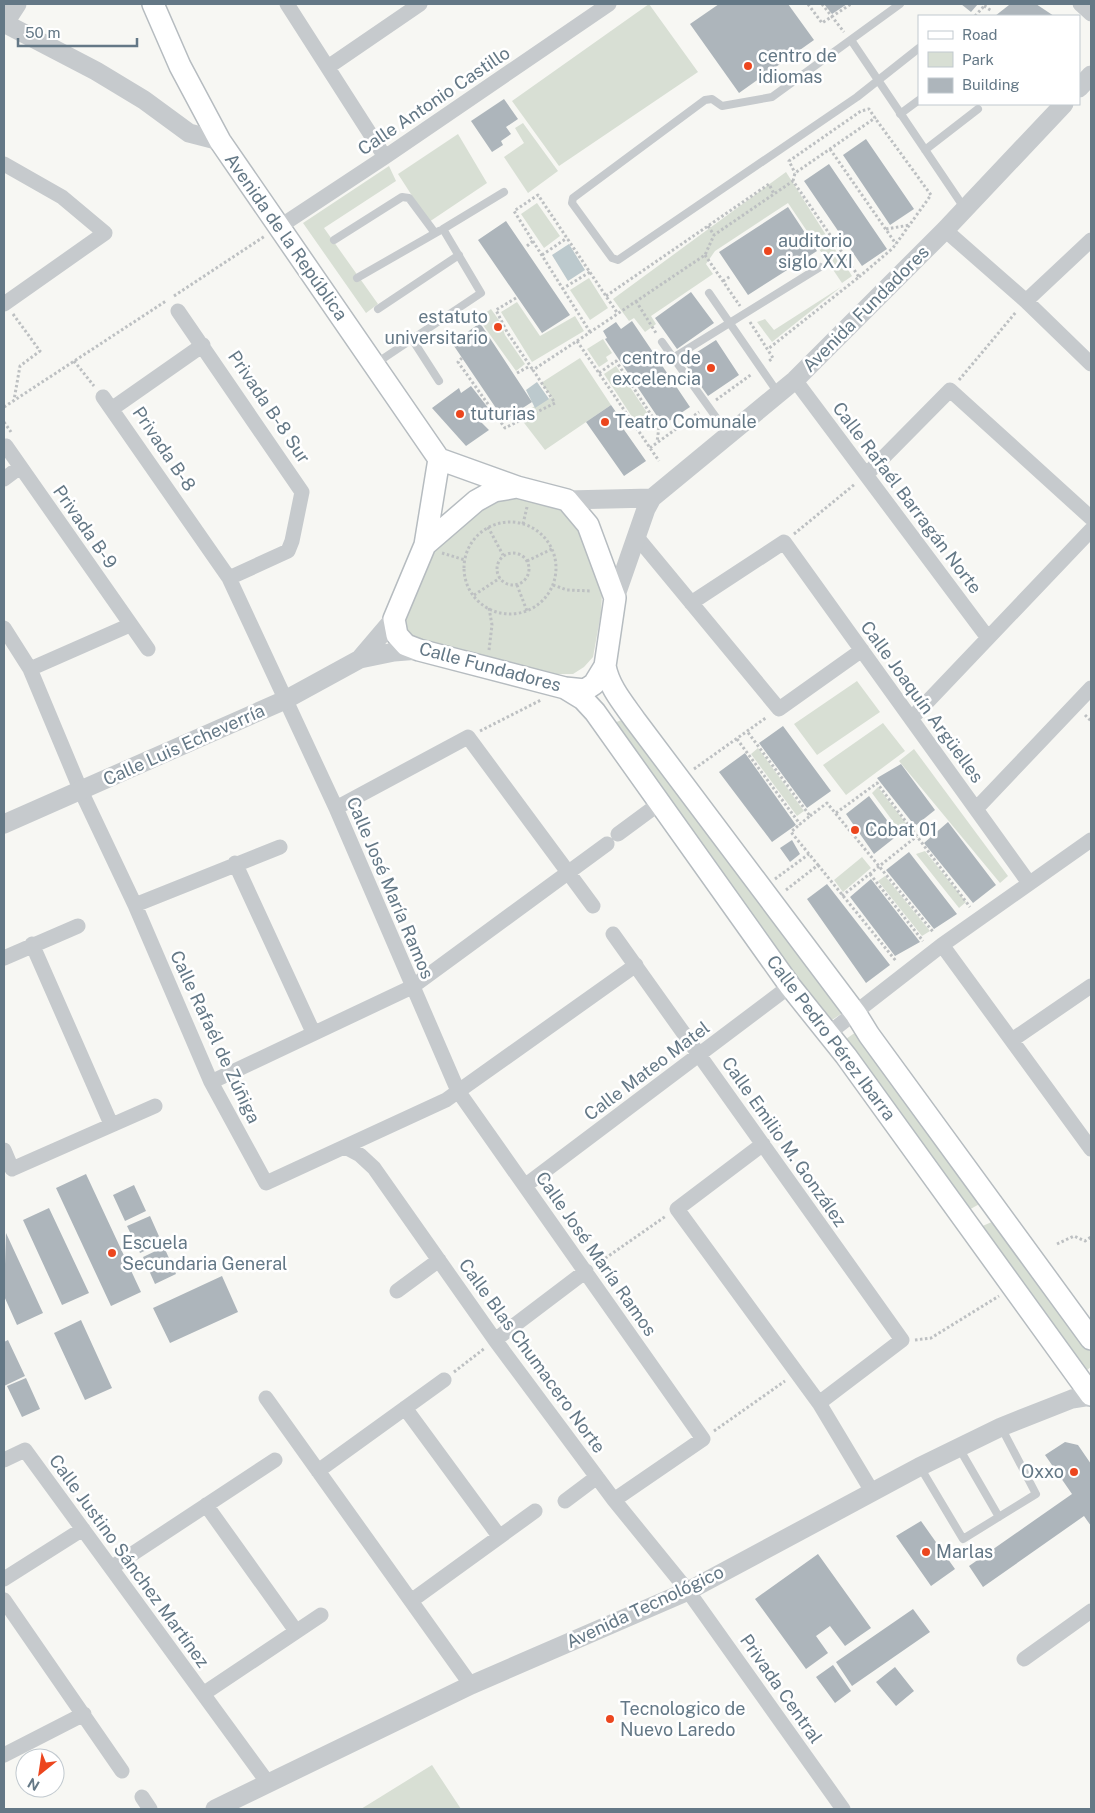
<svg xmlns="http://www.w3.org/2000/svg" width="1095" height="1813" font-family="'Public Sans',sans-serif">
  <rect width="100%" height="100%" fill="#f7f7f3"/>
  <path fill="#d8dfd4" d="M649,4L698,72L559,166L512,101Z
    M523,123L558,171L528,193L504,157L524,143L515,128Z
    M458,134L487,183L429,222L398,174Z
    M389,166L396,181L324,228L378,304L366,313L303,223Z
    M786,172L852,276L842,283L788,203L715,251L706,264L713,274L651,316L656,324L645,332L634,318L629,321L613,299Z
    M537,203L560,236L544,248L521,214Z
    M589,278L608,308L590,320L570,290Z
    M841,287L772,342L757,322L765,319L774,330Z
    M517,302L540,336L575,316L584,331L532,362L501,312Z
    M491,309L501,323L505,335L525,364L516,371L478,318Z
    M603,339L612,353L606,357L608,361L599,367L587,349Z
    M580,358L611,405L545,450L518,415L552,397L541,383Z
    M616,366L652,420L640,429L604,374Z
    M511,493L574,513L602,594L601,613L593,657L584,667L573,674H556L420,647L398,630L421,565L453,525Z
    M857,681L880,712L817,755L794,724Z
    M624,719L844,1012L829,1022L614,723Z
    M883,723L905,751L846,795L823,765Z
    M758,748L804,811L797,816L751,754Z
    M914,749L1008,876L1000,883L899,761Z
    M878,787L912,831L903,835L872,793Z
    M925,851L966,902L959,908L916,854Z
    M862,857L871,868L843,892L834,880Z
    M885,876L930,931L922,936L878,881Z
    M859,1030L983,1202L967,1211L843,1041Z
    M994,1221L1091,1351V1367L1083,1373L978,1228Z
    M432,1765L461,1809H361Z"/>
  <path fill="#bcc9cd" d="M569,244L585,270L568,281L552,255Z
    M537,382L549,399L535,408L526,390Z"/>
  <path fill="#adb5bb" d="M719,4H788L814,40L739,93L690,24Z
    M824,4H847L832,14Z
    M961,4H978L971,12Z
    M1036,4L1054,16H995L1009,5Z
    M504,99L518,119L506,127L511,134L501,141L503,145L492,152L471,121Z
    M866,139L914,209L890,225L843,155Z
    M829,164L887,249L862,266L804,181Z
    M788,207L817,251L748,295L719,252Z
    M506,221L570,315L542,333L478,240Z
    M691,292L714,323L677,349L655,318Z
    M632,321L690,407L663,425L605,339L607,338L603,331L616,322L621,329Z
    M480,323L532,402L504,420L452,343Z
    M716,340L739,375L708,396L683,361Z
    M471,386L489,409L478,419L489,430L466,446L432,408L459,388L461,393Z
    M611,405L623,422L620,424L646,461L624,476L586,422Z
    M783,726L831,791L807,808L759,743Z
    M745,753L796,825L772,842L719,772Z
    M901,764L935,810L915,826L877,778Z
    M869,796L898,835L874,854L846,814Z
    M948,822L996,885L973,903L924,843Z
    M792,840L800,854L790,862L780,848Z
    M909,852L957,914L934,929L886,870Z
    M871,879L920,942L895,956L850,897Z
    M827,884L890,965L866,983L807,899Z
    M86,1174L141,1292L111,1306L56,1188Z
    M134,1185L146,1211L125,1221L113,1195Z
    M49,1208L89,1293L62,1305L23,1220Z
    M150,1216L162,1243L140,1253L127,1226Z
    M6,1233L43,1313L17,1325L4,1296Z
    M164,1247L176,1274L155,1284L143,1257Z
    M222,1276L238,1312L170,1343L153,1308Z
    M81,1320L112,1388L85,1400L54,1333Z
    M8,1340L25,1376L4,1386V1342Z
    M26,1378L40,1409L22,1417L7,1386Z
    M1065,1442L1078,1445L1091,1464V1526L1084,1516L983,1587L969,1566L1072,1494L1045,1455Z
    M921,1521L955,1569L931,1586L896,1536Z
    M818,1554L871,1628L845,1646L830,1626L816,1636L828,1653L806,1669L755,1599Z
    M913,1609L930,1632L852,1686L836,1662Z
    M833,1665L851,1691L835,1703L816,1677Z
    M895,1667L914,1691L896,1706L876,1682Z"/>
  <g fill="none" stroke-linecap="round" stroke-linejoin="round">
    <g stroke="#b6bcc0" stroke-width="24">
      <path id="secondary" d="M153,4L180,66L220,141L439,459
        M439,459L517,487L567,500L588,525L615,598L605,666L594,684L585,690L565,688L419,650L406,645L397,635L394,619L425,545L476,501L494,491L517,487
        M425,545L439,459
        M605,666C609,687 623,703 635,720L856,1014L869,1035L1091,1339
        M565,688L583,699L595,712L790,986L846,1056L1091,1395"/>
    </g>
    <path stroke="#bdc0c2" stroke-width="3" stroke-dasharray="2.5 2.5" stroke-linecap="butt" d="M808,4L822,23L851,4
      M822,4L844,32
      M984,6L992,11
      M975,16L986,4
      M830,149L896,244
      M793,181L795,173L875,118L869,109L861,111L789,161L795,173
      M708,226L714,235
      M886,229L910,225
      M527,246L533,241
      M542,255L567,238
      M705,255L740,306
      M859,277L893,248L931,195L875,118
      M723,281L731,276
      M562,289L590,272
      M174,296L265,236
      M606,296L769,184L774,194
      M516,298L496,310L507,332L533,370
      M636,301L656,333
      M13,314L40,351L20,366L14,400
      M750,322L773,358L769,361
      M590,332L514,211L538,195L618,314
      M577,341L705,255L714,235L793,181L859,277L768,349
      M462,358L458,362L505,428L555,403L533,370L577,341L659,461
      M74,361L94,386
      M517,373L530,366
      M599,373L616,361L659,427L657,442
      M959,380L1016,312
      M716,400L752,374
      M4,407L166,301
      M4,422L11,432
      M650,448L699,412
      M464 568a46 46 0 1 1 92 0a46 46 0 1 1-92 0Z
      M523,524L527,507
      M488,527L503,555
      M794,534L855,484
      M497 569a16 16 0 1 1 32 0a16 16 0 1 1-32 0Z
      M442,553L465,560
      M527,561L552,549
      M517,585L527,611
      M553,585L567,590L592,591
      M474,595L500,578
      M489,608L492,625L489,650
      M1085,715L1091,721
      M480,731L541,700
      M737,739L800,824L810,816L747,731
      M694,769L767,717
      M836,813L877,783L970,907
      M810,816L827,803L934,933
      M818,865L896,961
      M870,874L923,941
      M775,879L809,854
      M786,890L818,865L791,832L800,824
      M842,896L917,836
      M1057,1244L1074,1236L1085,1241L1091,1237
      M597,1264L666,1216
      M915,1340L931,1338L999,1296
      M454,1372L485,1348
      M714,1431L785,1381"/>
    <path stroke="#c6cacd" stroke-width="8" d="M900,4L772,97L722,106L712,99L705,100L573,198L572,203L612,258L618,260L857,97L919,48
      M851,40L965,209
      M900,114L919,100
      M925,150L978,109
      M334,240L402,197L409,198L435,233
      M357,278L439,231
      M709,293L778,393
      M378,309L459,255
      M412,339L439,381
      M662,342L728,434
      M673,358L820,267
      M375,364L481,293L443,229L504,192
      M959,1448L999,1517
      M920,1467L963,1539L1036,1494L1001,1427"/>
    <path stroke="#c6cacd" stroke-width="15" d="M287,4L385,157
      M1080,4L1091,14
      M328,67L420,4
      M4,164L62,197L105,233L4,304
      M279,227L385,157L609,4
      M945,230L1026,301L1091,364
      M1026,301L1091,240
      M178,311L302,492L292,541L288,551L229,578
      M795,380L988,638
      M103,397L229,578L336,808L458,1091L703,1439L614,1500
      M113,408L203,345
      M6,446L148,649
      M867,474L950,390L1091,518
      M4,479L20,467
      M636,536L779,709L862,650
      M691,603L784,542L1029,883
      M4,628L30,669L81,791L135,905L211,1082L266,1183L446,1100L636,965
      M30,669L130,625
      M911,719L1091,530
      M336,808L468,737L593,906
      M976,809L1091,688
      M618,834L660,803
      M235,863L313,1032
      M135,905L280,847
      M613,934L902,1340L819,1403
      M32,944L111,1124
      M942,945L1091,1149
      M4,958L78,926
      M829,1033L942,945L1091,840
      M1012,1040L1091,986
      M211,1082L412,987L607,844
      M763,1144L677,1209L819,1403L873,1493
      M345,1147L360,1155L374,1168L495,1340L614,1500L688,1591L843,1809
      M4,1150L12,1169L155,1106
      M526,1185L790,986
      M397,1291L439,1260
      M495,1340L586,1271
      M266,1398L471,1685
      M405,1408L499,1536
      M4,1460L25,1450L268,1783
      M318,1471L444,1380
      M565,1501L597,1477
      M206,1505L296,1631
      M111,1568L275,1460
      M4,1579L83,1529
      M4,1600L122,1771
      M411,1601L535,1511
      M1024,1659L1091,1611
      M203,1694L321,1615
      M4,1755L84,1714
      M142,1797L150,1809"/>
    <path stroke="#c6cacd" stroke-width="19" d="M4,23L96,71L144,100L189,133L220,141
      M4,24L17,4
      M1079,88L1091,75
      M567,500L652,498
      M615,598L646,509L652,498L795,380L945,230L1064,104
      M360,659L394,619
      M4,824L285,700L360,659L394,652L419,650
      M215,1809L471,1685L688,1591L919,1467L1001,1427L1072,1399L1091,1396"/>
    <use href="#secondary" stroke="#fff" stroke-width="21"/>
  </g>
  <g fill="#ec461e" stroke="#fff" stroke-width="2">
    <circle cx="748" cy="66" r="5"/>
    <circle cx="768" cy="251" r="5"/>
    <circle cx="498" cy="327" r="5"/>
    <circle cx="711" cy="368" r="5"/>
    <circle cx="460" cy="414" r="5"/>
    <circle cx="605" cy="422" r="5"/>
    <circle cx="855" cy="830" r="5"/>
    <circle cx="112" cy="1253" r="5"/>
    <circle cx="1074" cy="1472" r="5"/>
    <circle cx="926" cy="1552" r="5"/>
    <circle cx="610" cy="1719" r="5"/>
  </g>
  <g text-anchor="middle" stroke-width="5" stroke-linejoin="round" paint-order="stroke">
    <g font-size="18" fill="#647886" stroke="#fff" text-anchor="start">
      <text x="758" y="62">centro de<tspan x="758" dy="21">idiomas</tspan></text>
      <text x="778" y="247">auditorio<tspan x="778" dy="21">siglo XXI</tspan></text>
      <text x="488" y="323" text-anchor="end">estatuto<tspan x="488" dy="21">universitario</tspan></text>
      <text x="701" y="364" text-anchor="end">centro de<tspan x="701" dy="21">excelencia</tspan></text>
      <text x="470" y="420">tuturias</text>
      <text x="615" y="428">Teatro Comunale</text>
      <text x="865" y="836">Cobat 01</text>
      <text x="122" y="1249">Escuela<tspan x="122" dy="21">Secundaria General</tspan></text>
      <text x="1064" y="1478" text-anchor="end">Oxxo</text>
      <text x="936" y="1558">Marlas</text>
      <text x="620" y="1715">Tecnologico de<tspan x="620" dy="21">Nuevo Laredo</tspan></text>
    </g>
    <g font-size="18" fill="#647886" stroke="#fff">
      <text transform="translate(434 101) rotate(-34)" y="6">Calle Antonio Castillo</text>
      <text transform="translate(286 237) rotate(55)" y="6">Avenida de la República</text>
      <text transform="translate(866 309) rotate(-45)" y="6">Avenida Fundadores</text>
      <text transform="translate(269 407) rotate(56)" y="6">Privada B-8 Sur</text>
      <text transform="translate(164 449) rotate(56)" y="6">Privada B-8</text>
      <text transform="translate(907 498) rotate(53)" y="6">Calle Rafaél Barragán Norte</text>
      <text transform="translate(85 527) rotate(55)" y="6">Privada B-9</text>
      <text transform="translate(490 667) rotate(15)" y="6">Calle Fundadores</text>
      <text transform="translate(922 702) rotate(54)" y="6">Calle Joaquín Argüelles</text>
      <text transform="translate(184 745) rotate(-24)" y="6">Calle Luis Echeverría</text>
      <text transform="translate(390 888) rotate(67)" y="6">Calle José María Ramos</text>
      <text transform="translate(215 1037) rotate(65)" y="6">Calle Rafaél de Zúñiga</text>
      <text transform="translate(831 1038) rotate(53)" y="6">Calle Pedro Pérez Ibarra</text>
      <text transform="translate(647 1071) rotate(-37)" y="6">Calle Mateo Matel</text>
      <text transform="translate(784 1142) rotate(55)" y="6">Calle Emilio M. González</text>
      <text transform="translate(596 1254) rotate(55)" y="6">Calle José María Ramos</text>
      <text transform="translate(532 1356) rotate(54)" y="6">Calle Blas Chumacero Norte</text>
      <text transform="translate(129 1561) rotate(54)" y="6">Calle Justino Sánchez Martínez</text>
      <text transform="translate(645 1607) rotate(-25)" y="6">Avenida Tecnológico</text>
      <text transform="translate(781 1689) rotate(55)" y="6">Privada Central</text>
    </g>
  </g>
  <rect width="1095" height="1813" fill="none" stroke="#647886" stroke-width="10"/>
  <rect x="918" y="15" width="162" height="90" fill="#ffffff" stroke="#c1c9cf"/>
  <rect x="928" y="31" width="25" height="8" fill="#ffffff" stroke="#c1c9cf"/>
  <text x="962" y="40" font-size="15" fill="#647886">Road</text>
  <rect x="928" y="52" width="25" height="15" fill="#d8dfd4" stroke="#c1c9cf"/>
  <text x="962" y="65" font-size="15" fill="#647886">Park</text>
  <rect x="928" y="78" width="25" height="15" fill="#adb5bb" stroke="#c1c9cf"/>
  <text x="962" y="90" font-size="15" fill="#647886">Building</text>
  <g transform="translate(40 1773) rotate(210)"><circle r="24" fill="#ffffff" stroke="#c1c9cf"/>
  <path d="M0-4L9 19L0 12L-9 19Z" fill="#ec461e"/>
  <text y="-8" font-size="14" font-weight="bold" text-anchor="middle" fill="#647886">N</text>
  </g>
  <path d="M18 38v8h119v-8" fill="none" stroke="#647886" stroke-width="2.5"/>
  <text x="25" y="38" font-size="15" fill="#647886" stroke="#ffffff" stroke-width="4" paint-order="stroke">50 m</text>
</svg>
